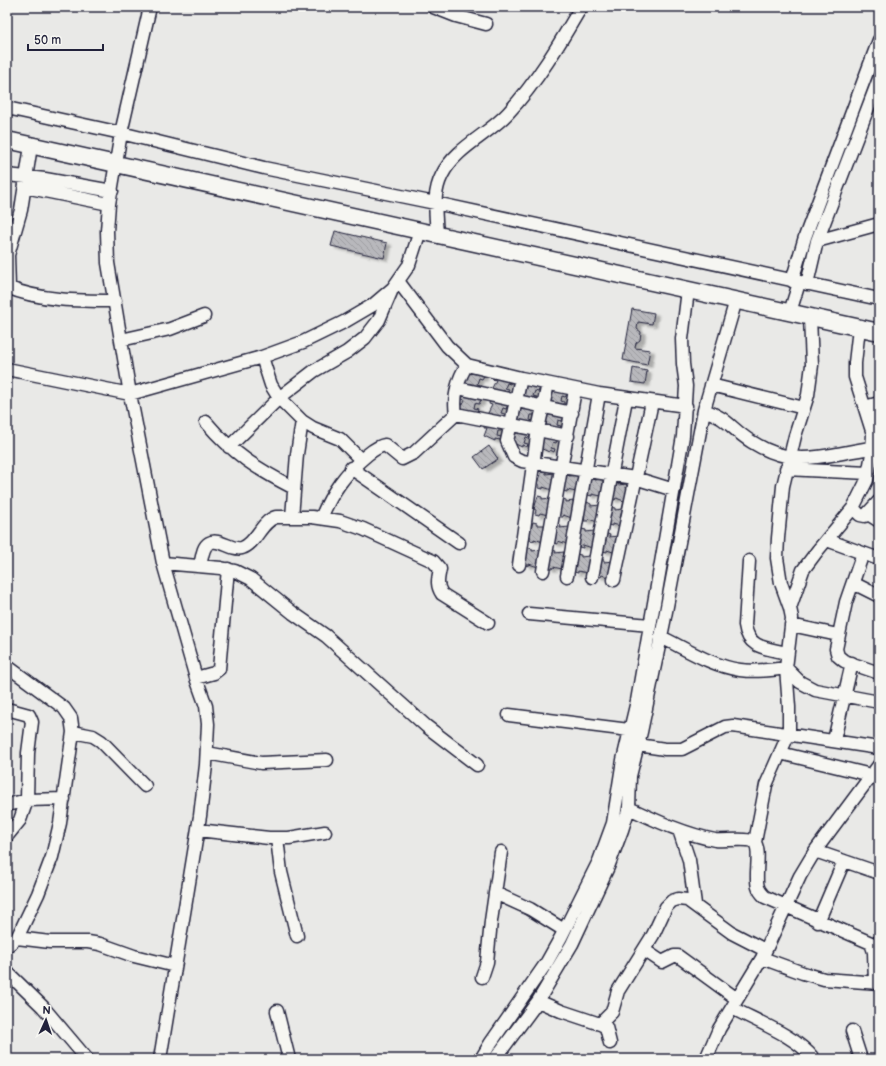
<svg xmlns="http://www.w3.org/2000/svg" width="886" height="1066" font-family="'Balsamiq Sans',sans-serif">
  <defs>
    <pattern id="building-back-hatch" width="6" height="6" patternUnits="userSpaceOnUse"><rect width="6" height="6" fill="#b8b8bc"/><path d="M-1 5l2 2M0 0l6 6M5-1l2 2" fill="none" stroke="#9e9ea2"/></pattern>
    <filter id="shadow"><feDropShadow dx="4.5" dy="2.5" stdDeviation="1" flood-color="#0004"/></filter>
  </defs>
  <rect width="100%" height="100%" fill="#e9e9e7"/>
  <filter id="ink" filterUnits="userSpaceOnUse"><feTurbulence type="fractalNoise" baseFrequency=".025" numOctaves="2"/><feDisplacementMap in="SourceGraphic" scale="8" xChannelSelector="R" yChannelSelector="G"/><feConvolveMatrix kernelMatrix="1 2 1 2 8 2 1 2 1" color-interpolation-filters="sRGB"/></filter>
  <g filter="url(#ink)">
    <path fill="url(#building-back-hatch)" stroke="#22223b" filter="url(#shadow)" d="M335,231L387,243L384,258L331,246Z
      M632,309L654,313L652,324L638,322L637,329L641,332L640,340L636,343L635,348L650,350L647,365L623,360Z
      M633,368L647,371L645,384L631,382Z
      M471,370L484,376L482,379L479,378L477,384L481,385L480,388L464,383L468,376L465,375Z
      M494,374L512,380L510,384L507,383L505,388L509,389L508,392L503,391V393L492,388L496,380L492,379Z
      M522,382L540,388L538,392L535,391L533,396L537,397L536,400L520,395Z
      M550,387L568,393L565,397L562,396L561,401L564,402V405L559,404L558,406L547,400Z
      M463,394L478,397L481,400L479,404L475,403L474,408L478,409L477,412L472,411V413L461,407L465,400L461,399Z
      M490,399L508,405L506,409L503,408L501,413L505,414L504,417L500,416L499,418L488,413L492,405L489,404Z
      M519,406L534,409L536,412L534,415H531L530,420L533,421L532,424L516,419L520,412L517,411Z
      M546,411L564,417L562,421L558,420L557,425L561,426L560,429L547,427L548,426L544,424L548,417L545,416Z
      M485,423L503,428L501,431H498L497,436L501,437L500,440L495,439V441L484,436L487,428H484Z
      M520,429L531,434L529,438L526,437L524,443L528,444L527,447L522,445V447L511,442L515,435L511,434Z
      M540,434L558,439L556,443L553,442L551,448L555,449L554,452L550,450L549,452L538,447Z
      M489,446L498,459L483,469L474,457Z
      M542,470L546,472V474L554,473L552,490L543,487V489L539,488V484H538Z
      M565,473L570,474L569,476L578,475L577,480H579L576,492L567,490V492L562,491Z
      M591,477L595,478V480L603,479V484H605L601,496L592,494V496L588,495V491H587Z
      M614,481L619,483L618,485L627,484L626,488L628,489L624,501L616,498L615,500L611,499Z
      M538,496L542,497V499L551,498L548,515L540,513L539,515L535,514L536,510L534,509Z
      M561,498L566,500V502L574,501L572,518L563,515V517H559Z
      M587,502L591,504V506L600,505L597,522L589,519L588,521H584L585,516H583Z
      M610,507L615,508V510L623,509L621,526L612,524V526L608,525Z
      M533,522L537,523V525H545L543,542L534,539V541L530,540V536H529Z
      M556,524L561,526L560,528L569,527L568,532H570L567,544L558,541V544L553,543Z
      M582,529L586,530V532L594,531L592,548L583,545V548L579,547V543L578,542Z
      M605,533L610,535L609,537L618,536L616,553L607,550V552L602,551Z
      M527,547L532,549V551L540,550V554H542L538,567L529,564V566L525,565Z
      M551,550L556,551L555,553L564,552L563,557H565L562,569L553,567L552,569L548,568Z
      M576,554L581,555V557L589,556V561H591L587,573L578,571V573L574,572Z
      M600,558L604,560V562L613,561L610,578L602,575L601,577L597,576Z"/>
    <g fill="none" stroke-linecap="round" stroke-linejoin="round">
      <g stroke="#22223b" stroke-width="15">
        <path id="street" d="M150,7L121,133L109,204L107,231L108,263L130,394L163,563L196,678L206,706L208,724L206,765L200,816L160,1059
          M433,7L456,16L486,24
          M7,108L121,133L264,168L435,203L879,299
          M7,175L45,179L112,191
          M25,187L109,204
          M437,235C436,215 432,194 442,175C455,148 489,134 508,113C537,82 560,43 581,7
          M817,241L879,224
          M398,281L447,346L467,365L521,378L599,394L686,406
          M792,281L805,237L879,40
          M807,284L817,241L879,79
          M7,287C40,301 80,301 115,301
          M9,288L8,255L21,210L31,146
          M790,312L799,283
          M121,340L170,329L204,316
          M262,357L271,385L279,398L302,421L313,428L340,439L361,460
          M467,365C458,378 453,397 456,414L568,436
          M7,369L130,394L262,357L303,342L344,322L373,305L393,288L409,265L420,231
          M521,378L507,441L514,457L522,461L635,478L674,490
          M711,385L804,408
          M458,388L572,413
          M865,407L879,403
          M704,410C728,418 732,430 752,442C797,470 824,454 872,448
          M867,413L879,416
          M206,422C233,454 257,469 294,488
          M229,447L279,398L314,371L347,352L365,338L379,320L391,292
          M351,468L459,543
          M786,469L868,473
          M853,508L860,515L865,516L879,501
          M868,514L879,521
          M292,517L297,454L302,421
          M321,518C332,492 345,473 367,455C372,451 378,446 385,445L402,459L414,453L456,414
          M827,540L879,559
          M863,553L846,602L836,649L838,656L844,661L879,673
          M749,561L745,625C748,649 767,648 787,653
          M163,563L221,568L235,571L251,579L293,613L326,636L426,726L477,765
          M519,565L538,429L548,384
          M200,566C202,559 202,547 209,543C219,537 231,551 242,548C257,543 260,522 276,517H312L340,521L363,529L433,561L440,569C438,579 436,585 442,594L488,623
          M543,571L575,390
          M567,576L599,394
          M592,577L626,399
          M614,580L652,402
          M853,583L879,596
          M790,608L803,570L818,550L853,508L867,480L872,454L873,434L855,377V363L859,328
          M529,614L650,625
          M791,625L838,635
          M661,637C686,649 712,666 740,670C756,672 771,670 786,668L800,682L815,690L879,702
          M7,666L64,708L71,718L73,732L60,823L52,857L38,894L17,938L7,946
          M196,678L214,673L219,669L228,569
          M7,709L29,715L32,722L28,753L27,800L20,820L7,836
          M509,715L637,731
          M73,732L93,736L101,741L145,786
          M834,740L852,663
          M638,745L665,749H682L725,727L733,726L879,748
          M207,753L261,763L327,760
          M780,753L871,775
          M7,805L27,800L64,799
          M629,808C657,821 684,834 715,840C724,841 749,838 754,842C762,849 754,876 758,887C759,891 762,894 765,897L871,943L874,952L875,982
          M198,830L269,838H289L325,832
          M679,830L689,860L695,904
          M277,838L281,872L297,936
          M755,842L766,785L789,733V707L786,668L792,618L790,608L781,583L777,558L778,538L783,486L795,436L808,395L812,365L810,317
          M815,851L879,873
          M495,893L530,909L564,930
          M818,922L844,861
          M17,938L50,942H88L100,944L134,956L175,966
          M644,950L662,962L674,956H678L737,999
          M762,958L803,973L824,979L879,983
          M7,972L43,1007L87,1059
          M482,977L487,962L491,921L501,852
          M538,1001L561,1011L600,1024L606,1027L610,1043
          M732,1008C758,1022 796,1036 814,1059
          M277,1011L289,1059
          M600,1024L612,1012L618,991L653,935L666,907L672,901L678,899L687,900L732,933L765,950
          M852,1031L861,1059
          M481,1059L490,1044L547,962L561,937L599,861L613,823L623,760L637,701L683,436L686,386L683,364L682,339L688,290
          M495,1059L538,1001L572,944L608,867L622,830L629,808L630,776L641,732L664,622L704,410L736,300
          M706,1059L719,1029L762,958L800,876L815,851L879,765"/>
      </g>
      <g stroke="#22223b" stroke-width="19">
        <path id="secondary" d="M7,140L879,332"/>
      </g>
      <use href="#street" stroke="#f6f6f2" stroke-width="12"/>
      <use href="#secondary" stroke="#f6f6f2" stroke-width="16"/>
    </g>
  </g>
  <rect width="886" height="1066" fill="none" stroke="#f6f6f2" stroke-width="24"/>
  <rect x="12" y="12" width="862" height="1042" fill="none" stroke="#22223b" stroke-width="1.5" filter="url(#ink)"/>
  <g transform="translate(46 1020) rotate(3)" stroke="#f6f6f2" stroke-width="3" paint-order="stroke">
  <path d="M0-3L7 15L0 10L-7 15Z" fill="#22223b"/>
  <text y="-6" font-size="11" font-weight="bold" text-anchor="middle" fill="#22223b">N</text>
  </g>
  <path d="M28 44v6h75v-6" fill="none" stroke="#22223b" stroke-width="2"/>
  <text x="34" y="44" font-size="12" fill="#22223b" stroke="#f6f6f2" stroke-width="3" paint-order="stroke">50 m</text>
</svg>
